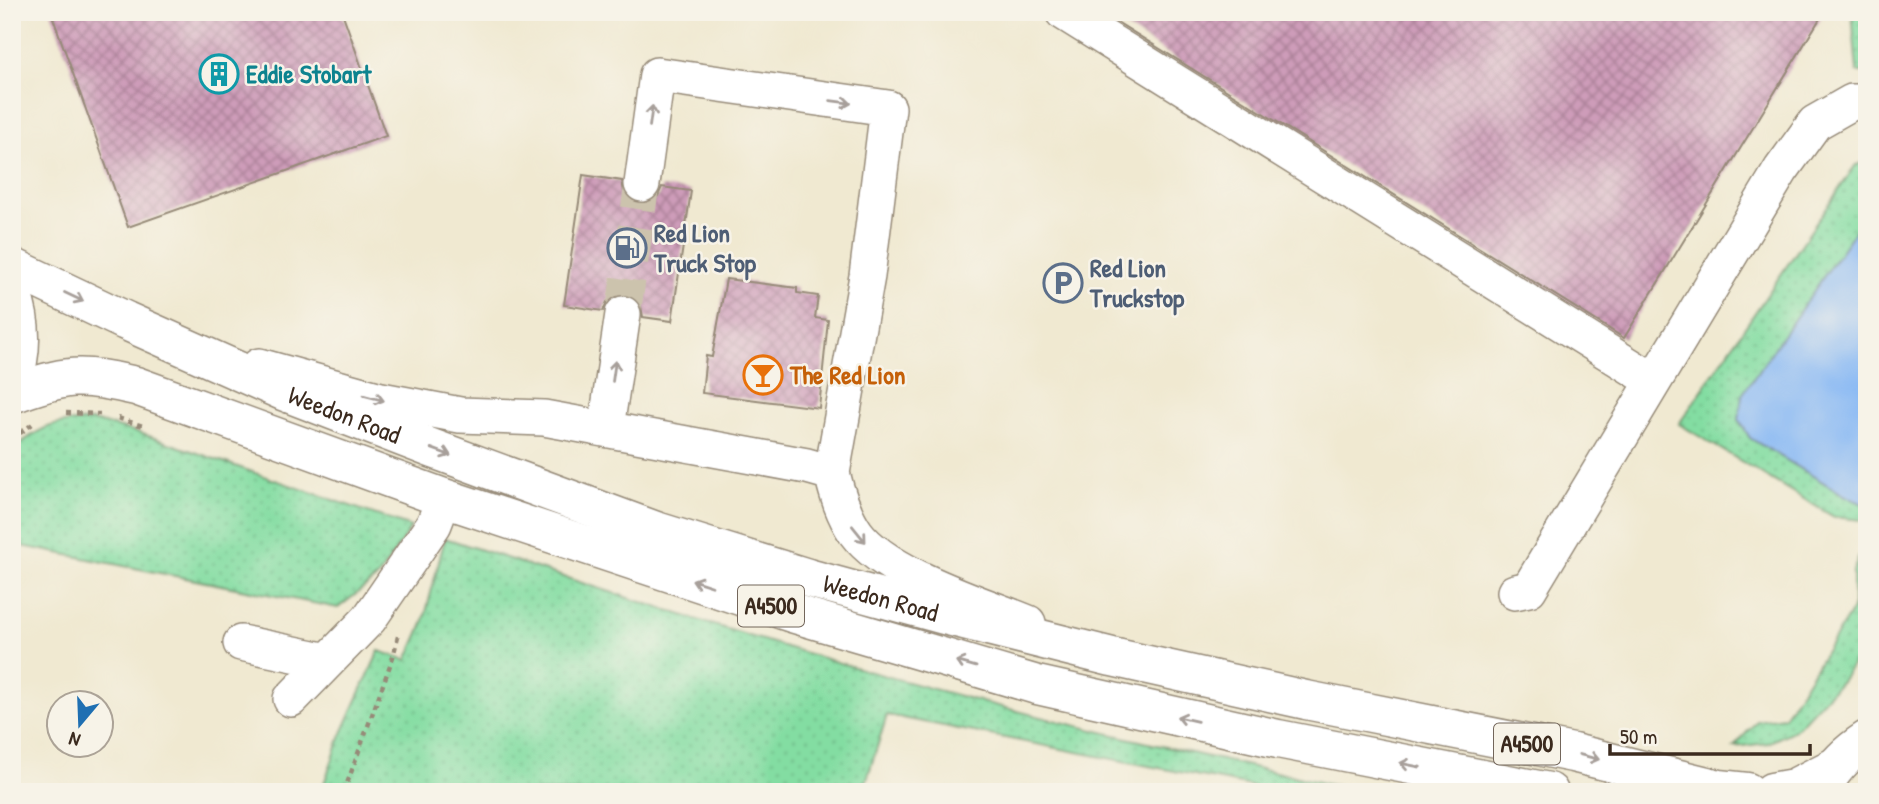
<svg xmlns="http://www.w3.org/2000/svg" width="1879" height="804" font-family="'Patrick Hand',sans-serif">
  <defs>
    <pattern id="grass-dots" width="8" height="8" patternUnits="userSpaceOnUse" patternTransform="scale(1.75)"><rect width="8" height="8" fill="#83dda2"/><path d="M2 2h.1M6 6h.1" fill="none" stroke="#72be8b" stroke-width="1.8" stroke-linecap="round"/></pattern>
    <pattern id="building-cross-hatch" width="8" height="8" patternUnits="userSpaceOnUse" patternTransform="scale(1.75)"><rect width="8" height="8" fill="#ce9cb9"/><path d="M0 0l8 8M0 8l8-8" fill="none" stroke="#a87f96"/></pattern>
  </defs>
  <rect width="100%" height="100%" fill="#f7f3e8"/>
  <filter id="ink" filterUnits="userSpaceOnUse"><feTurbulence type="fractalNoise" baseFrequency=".0143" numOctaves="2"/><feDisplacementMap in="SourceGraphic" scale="14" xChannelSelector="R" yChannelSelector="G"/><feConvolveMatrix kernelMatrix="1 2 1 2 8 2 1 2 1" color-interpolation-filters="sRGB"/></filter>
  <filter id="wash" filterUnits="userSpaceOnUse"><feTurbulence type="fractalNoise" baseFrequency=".00686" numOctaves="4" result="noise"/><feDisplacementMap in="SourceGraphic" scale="28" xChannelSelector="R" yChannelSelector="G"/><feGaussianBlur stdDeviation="1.57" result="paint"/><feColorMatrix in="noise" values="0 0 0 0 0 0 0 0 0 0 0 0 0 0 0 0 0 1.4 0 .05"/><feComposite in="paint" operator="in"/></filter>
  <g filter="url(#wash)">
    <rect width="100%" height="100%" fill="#f0e9d1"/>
    <path fill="url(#grass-dots)" stroke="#5f8460" stroke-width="2" d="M1852,12H1867V72H1857Z
      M1867,160V218L1862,221L1743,395L1739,420L1750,438L1846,496L1863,504L1867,502V526L1862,520L1834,517L1679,424L1855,166Z
      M92,421L137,432L411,527L378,577L338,608L12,544V450C43,425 54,422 92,421Z
      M445,538C610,592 774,647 941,691C1081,729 1222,760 1363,792H1282L887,715L863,792H321L342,733L379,651L407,660L423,624Z
      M1867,539V644L1841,681L1795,730L1768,743L1734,747L1757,721L1784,717L1853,609V571Z"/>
    <path fill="#87b8f4" stroke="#617189" stroke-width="2" d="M1867,218V502L1863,504L1846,496L1750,438L1739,420L1742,395L1862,221Z"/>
    <g id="blocks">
      <path fill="url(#building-cross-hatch)" d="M51,12H342L386,136L128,227Z
        M1101,12H1824L1624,338Z
        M583,175L622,181L624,192L629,199L639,204L650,202L658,196L662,187L691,191L672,321L643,317L641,306L635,298L627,294L615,296L607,302L603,311L564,305Z
        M726,279L797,288V293L818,296L815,318L828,320L819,408L702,393L706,356L712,357Z"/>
    </g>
  </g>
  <g filter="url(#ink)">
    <use href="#blocks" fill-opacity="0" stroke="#968a78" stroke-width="2"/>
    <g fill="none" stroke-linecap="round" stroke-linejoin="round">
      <path stroke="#ccc3ad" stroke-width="35" stroke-dasharray="35 18" stroke-linecap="butt" d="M623,314L642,184"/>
      <g stroke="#968a78" stroke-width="38">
        <path id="minor" d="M1063,12L1654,381
          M642,184L657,75L888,108L867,276L832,473C837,494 843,514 856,533C887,575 980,603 1028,623
          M259,366L381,400L460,415L544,418L807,466L832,473
          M606,428L623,314
          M1515,592L1529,589L1781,170L1815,123L1852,102H1867
          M241,643L328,661
          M291,699L369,619L434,524L444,498"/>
      </g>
      <g stroke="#968a78" stroke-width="41">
        <g id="highway">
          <path id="s1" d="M12,267L126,321L283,391L431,448L656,531L808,578L944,615L1112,657L1306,700L1573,753L1719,789L1747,792"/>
          <path d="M12,294C23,324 23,352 12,383"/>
          <path d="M12,394C66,374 80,373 136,386L444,498L792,613L1037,685L1278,739L1549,792"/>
          <path d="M1772,792L1794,788L1835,767"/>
          <path d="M1821,792C1830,769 1847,753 1867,740"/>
        </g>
      </g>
      <path stroke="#968a78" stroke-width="4.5" stroke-dasharray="5 5" stroke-linecap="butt" d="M66,413L100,414
        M118,418L143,426
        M12,439L34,423
        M344,792L393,657L399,632"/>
      <use href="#minor" stroke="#fff" stroke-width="35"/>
      <use href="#highway" stroke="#fff" stroke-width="38"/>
    </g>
    <defs><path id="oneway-shaft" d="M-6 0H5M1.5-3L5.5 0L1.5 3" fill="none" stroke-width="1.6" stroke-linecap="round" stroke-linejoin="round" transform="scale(1.75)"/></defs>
    <g stroke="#a79f9a">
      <use href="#oneway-shaft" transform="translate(841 102) rotate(8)"/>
      <use href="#oneway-shaft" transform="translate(651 116) rotate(-82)"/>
      <use href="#oneway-shaft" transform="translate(74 297) rotate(25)"/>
      <use href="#oneway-shaft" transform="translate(614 371) rotate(-82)"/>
      <use href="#oneway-shaft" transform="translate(374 398) rotate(15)"/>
      <use href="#oneway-shaft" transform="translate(441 452) rotate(20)"/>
      <use href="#oneway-shaft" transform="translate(859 534) rotate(51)"/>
      <use href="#oneway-shaft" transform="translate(702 583) rotate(-162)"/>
      <use href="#oneway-shaft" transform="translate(966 664) rotate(-164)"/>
      <use href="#oneway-shaft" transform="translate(1187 719) rotate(-167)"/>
      <use href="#oneway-shaft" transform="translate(1589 757) rotate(14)"/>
      <use href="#oneway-shaft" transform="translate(1410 765) rotate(-169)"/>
    </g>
  </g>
  <defs>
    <g id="building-ring" transform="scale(2.0125)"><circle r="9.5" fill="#f7f3e8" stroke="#0f9aa8" stroke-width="1.5"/><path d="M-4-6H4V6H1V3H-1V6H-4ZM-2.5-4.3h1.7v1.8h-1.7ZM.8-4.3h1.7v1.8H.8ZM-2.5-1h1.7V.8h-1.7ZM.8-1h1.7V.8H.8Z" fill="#0f9aa8"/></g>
    <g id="fuel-ring" transform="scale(2.0125)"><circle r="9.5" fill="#f7f3e8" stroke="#5c6f8a" stroke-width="1.5"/><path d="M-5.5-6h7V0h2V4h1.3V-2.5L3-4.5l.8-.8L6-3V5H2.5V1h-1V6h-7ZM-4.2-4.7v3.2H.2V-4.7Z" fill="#5c6f8a"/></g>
    <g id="parking-ring" transform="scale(2.0125)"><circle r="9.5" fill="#f7f3e8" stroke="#5c6f8a" stroke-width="1.5"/><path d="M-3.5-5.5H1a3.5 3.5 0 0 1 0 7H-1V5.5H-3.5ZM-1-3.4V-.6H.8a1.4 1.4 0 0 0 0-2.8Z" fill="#5c6f8a"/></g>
    <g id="bar-ring" transform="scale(2.0125)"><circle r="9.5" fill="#f7f3e8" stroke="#e8710a" stroke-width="1.5"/><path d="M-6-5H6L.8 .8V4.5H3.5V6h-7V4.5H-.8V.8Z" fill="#e8710a"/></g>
  </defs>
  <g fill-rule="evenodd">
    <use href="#building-ring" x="219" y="74"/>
    <use href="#fuel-ring" x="627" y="248"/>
    <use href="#parking-ring" x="1063" y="283"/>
    <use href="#bar-ring" x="763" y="375"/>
  </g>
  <g text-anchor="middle" stroke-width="5" stroke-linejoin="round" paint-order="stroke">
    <g fill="#f7f3e8" stroke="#73665b" stroke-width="2">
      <rect x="738" y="585.5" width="66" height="41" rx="5"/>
      <rect x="1494" y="723.5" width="66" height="41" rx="5"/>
    </g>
    <g font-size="24" font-weight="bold" fill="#3b2a1e">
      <text x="771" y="614">A4500</text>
      <text x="1527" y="752">A4500</text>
    </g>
    <g font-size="26" font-weight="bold" fill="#0d838f" stroke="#f7f3e8" text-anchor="start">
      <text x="246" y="83">Eddie Stobart</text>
    </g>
    <g font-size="26" font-weight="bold" fill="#4e5e75" stroke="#f7f3e8" text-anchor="start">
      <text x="654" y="242">Red Lion<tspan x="654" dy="30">Truck Stop</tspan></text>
      <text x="1090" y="277">Red Lion<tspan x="1090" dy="30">Truckstop</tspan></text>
    </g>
    <g font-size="26" font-weight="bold" fill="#c56008" stroke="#f7f3e8" text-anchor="start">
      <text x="790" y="384">The Red Lion</text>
    </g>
    <g font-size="26" fill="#3b2a1e" stroke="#f7f3e8">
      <text dy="9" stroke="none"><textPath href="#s1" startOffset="364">Weedon Road</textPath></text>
      <text dy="9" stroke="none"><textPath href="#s1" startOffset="931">Weedon Road</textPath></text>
    </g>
  </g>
  <rect width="1879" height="804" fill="none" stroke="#f7f3e8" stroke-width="42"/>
  <g transform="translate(80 724) rotate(199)"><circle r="33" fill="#f7f3e8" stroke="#aca397" stroke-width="2"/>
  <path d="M0-5L12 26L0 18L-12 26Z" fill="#1f6fb2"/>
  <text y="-10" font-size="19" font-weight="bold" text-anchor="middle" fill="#3b2a1e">N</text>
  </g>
  <path d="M1610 744v10h200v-10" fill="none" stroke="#3b2a1e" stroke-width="3.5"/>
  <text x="1620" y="744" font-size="21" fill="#3b2a1e" stroke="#f7f3e8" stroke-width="5" paint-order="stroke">50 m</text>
</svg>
